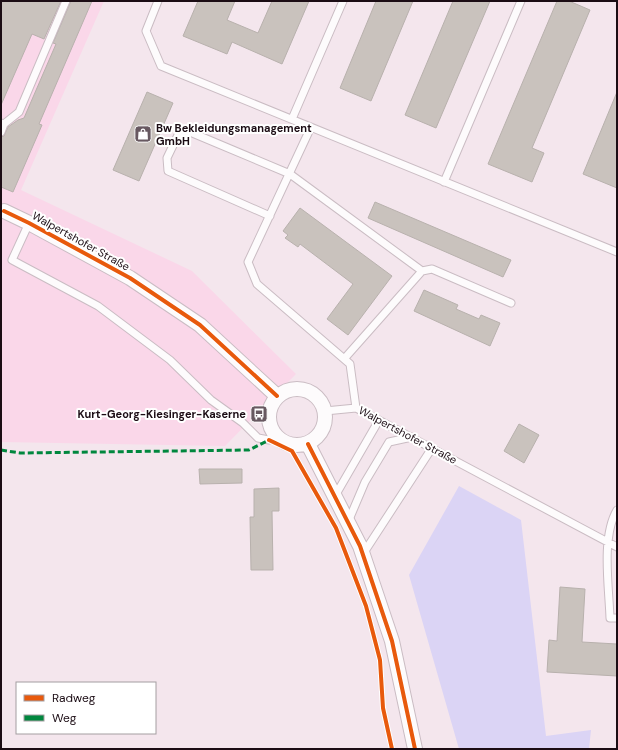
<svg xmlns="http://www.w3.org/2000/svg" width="618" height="750" font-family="'DM Sans',sans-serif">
  <rect width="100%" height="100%" fill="#f4e6ed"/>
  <path fill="#fad7e9" d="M1,1H104L21,190L192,271L296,374L225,446L1,442Z"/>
  <path fill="#dbd4f5" d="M459,486L521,520L546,736L591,730L589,749H459L409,575Z"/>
  <path fill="#c9c2bd" stroke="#b8b1ad" d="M1,1H61L44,39L32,34L1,105Z
    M71,1H92L39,124L42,125L13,192L1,187V137L4,136L8,127L18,120L24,118L56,44L53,43Z
    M198,1H235L227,20L258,33L272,1H309L282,64L232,42L227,54L183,36Z
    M376,1H413L371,101L340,88Z
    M453,1H490L436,128L405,115Z
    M557,1H569L590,10L532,148L544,153L532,182L488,164Z
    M147,92L173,103L139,181L113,170Z
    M617,92V188L583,174Z
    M375,202L511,260L503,277L368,218Z
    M300,208L392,276L348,335L327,319L353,284L300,244L298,247L285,238L288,235L283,231Z
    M424,290L458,305L456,309L479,319L481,315L500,323L490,346L414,311Z
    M519,424L539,435L524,463L504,451Z
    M199,469H242V483L200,484Z
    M279,488V511H272L273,570H251L250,517H254V489Z
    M560,587L585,589L582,642L617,644V676L547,672L549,640L557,641Z"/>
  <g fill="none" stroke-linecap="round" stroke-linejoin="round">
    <g stroke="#cabcc3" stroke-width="9">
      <path id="service" d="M158,1L146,31L161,66L617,252
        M292,119L343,1
        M4,124L19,112L66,1
        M311,127L248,262L257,284L350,364L356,408
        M1,132L4,124L1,123
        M444,182L521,1
        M270,216L168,171L167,158L178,135L190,132L290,174L422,271L344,359
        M29,223L12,260L98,306L170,360L211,400L243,423L258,438L269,440L276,436
        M422,271L432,269L511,303
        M325,411L356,408L617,547
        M335,496L379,420
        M617,510C601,537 609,587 610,618H617
        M348,522L365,482L389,442L412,437
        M363,554L432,448"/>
    </g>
    <g stroke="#cabcc3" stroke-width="16">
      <path id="minor" d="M4,211L29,223L130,278L200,325L277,396
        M269 417a28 28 0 1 1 56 0a28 28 0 1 1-56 0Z
        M308,444L360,546L392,641L415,749"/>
    </g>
    <use href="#service" stroke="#fdfbfc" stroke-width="7"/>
    <use href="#minor" stroke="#fdfbfc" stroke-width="14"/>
    <path stroke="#00873e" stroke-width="3" stroke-dasharray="6 3" stroke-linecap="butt" d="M1,450L20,453L249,450L269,440L272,441"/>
    <g stroke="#fff" stroke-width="6">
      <path id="cycleway" d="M4,211L29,223L130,278L200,325L277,396
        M269,440L292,451L336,528L366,606L380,660L383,708L392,749
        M308,444L360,546L392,641L415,749"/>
    </g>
    <use href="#cycleway" stroke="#e8590c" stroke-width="4"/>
  </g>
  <defs>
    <g id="shop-square" transform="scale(0.9)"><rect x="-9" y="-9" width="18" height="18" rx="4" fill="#675860" stroke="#fff"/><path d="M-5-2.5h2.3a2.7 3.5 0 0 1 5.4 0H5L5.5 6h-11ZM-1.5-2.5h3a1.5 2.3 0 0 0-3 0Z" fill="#fff"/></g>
    <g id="bus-square" transform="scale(0.9)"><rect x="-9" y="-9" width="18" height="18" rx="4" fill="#675860" stroke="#fff"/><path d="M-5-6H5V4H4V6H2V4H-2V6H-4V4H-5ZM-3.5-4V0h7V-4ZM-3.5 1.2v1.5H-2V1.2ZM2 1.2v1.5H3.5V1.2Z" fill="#fff"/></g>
  </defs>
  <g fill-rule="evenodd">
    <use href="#shop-square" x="143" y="134"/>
    <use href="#bus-square" x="259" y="414"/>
  </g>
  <g text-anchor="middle" stroke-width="4" stroke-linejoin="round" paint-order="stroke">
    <g font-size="11" font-weight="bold" fill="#1b0c14" stroke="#fff" text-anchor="start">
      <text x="156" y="132">Bw Bekleidungsmanagement<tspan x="156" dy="13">GmbH</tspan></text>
      <text x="246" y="418" text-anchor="end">Kurt-Georg-Kiesinger-Kaserne</text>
    </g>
    <g font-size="11" fill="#1b0c14" stroke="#fff">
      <text transform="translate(81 241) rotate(29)" y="4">Walpertshofer Straße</text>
      <text transform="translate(408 435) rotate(28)" y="4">Walpertshofer Straße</text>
    </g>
  </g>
  <rect width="618" height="750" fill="none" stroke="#1b0c14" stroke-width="4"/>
  <rect x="16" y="682" width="140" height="52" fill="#ffffff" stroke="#a49ea1"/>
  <rect x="24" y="695" width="20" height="6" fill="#e8590c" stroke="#a49ea1"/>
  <text x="52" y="702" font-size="12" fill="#1b0c14">Radweg</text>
  <rect x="24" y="715" width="20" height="6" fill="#00873e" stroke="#a49ea1"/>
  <text x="52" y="722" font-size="12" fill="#1b0c14">Weg</text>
</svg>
